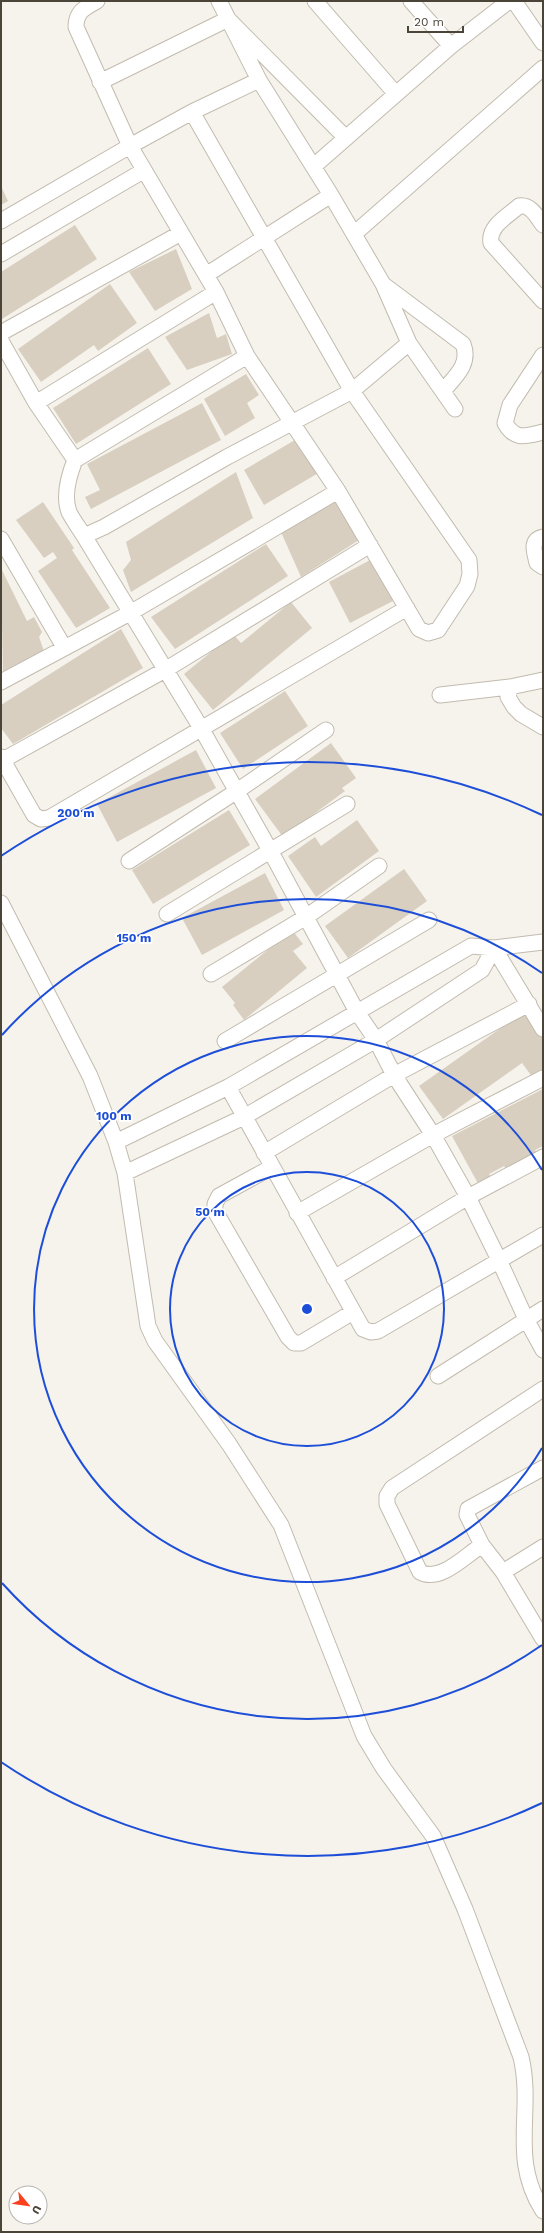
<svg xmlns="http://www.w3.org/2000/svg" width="544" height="2233" font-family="'Work Sans',sans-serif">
  <rect width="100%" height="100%" fill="#f6f3ec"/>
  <path fill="#d8cfc1" d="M1,186L8,201L1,205Z
    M75,225L97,259L2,319L1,272Z
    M176,249L192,289L155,311L129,272Z
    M110,284L137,323L98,351L94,345L41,382L18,349Z
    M209,313L217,338L226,334L232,354L187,370L165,337Z
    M148,348L171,384L76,444L53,408Z
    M246,374L259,395L247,403L255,418L225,436L204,399Z
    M202,403L221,440L91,509L85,497L100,490L87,464Z
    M300,437L320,472L264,505L244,470Z
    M236,472L253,518L131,592L123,570L131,560L126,542Z
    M334,497L359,540L301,577L281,532Z
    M43,502L74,548L72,550L110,608L76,628L38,571L57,558L53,552L44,558L16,520Z
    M266,544L288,576L175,649L151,617Z
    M372,559L393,601L350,623L329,582Z
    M1,568L27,621L34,617L42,632L39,637L44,651L3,675Z
    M291,602L312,628L213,710L184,674L233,634L241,643Z
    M121,629L143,668L13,744L1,728V705Z
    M285,691L308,726L243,769L220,733Z
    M331,743L356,778L342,788L345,791L283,837L255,799Z
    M196,750L216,788L117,842L97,804Z
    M229,810L250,845L153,904L132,870Z
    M357,820L379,851L316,897L288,856L315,837L321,846Z
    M404,869L427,901L348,958L325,926Z
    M265,873L284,910L202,955L182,918Z
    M292,930L303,944L293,951L307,968L244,1020L233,1005L235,1003L222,987Z
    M525,1011L543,1038V1070L533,1078L522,1063L443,1119L419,1086Z
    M543,1089V1146L535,1150L538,1156L508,1172L504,1166L489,1174L494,1182L481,1189L452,1136Z"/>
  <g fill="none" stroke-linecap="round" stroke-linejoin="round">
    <g stroke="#c2bbae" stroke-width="17">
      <path id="street" d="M219,1L259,80
        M315,1L396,94
        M411,1L451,46
        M514,1L543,43
        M100,82L228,19L346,138
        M192,112L352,391L469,560L470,574L467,586L438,630L428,633L419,629L338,491L247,356L216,292L130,146L192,112L259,80L331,195L383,284L409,343L455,409
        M314,166L451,46L509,1
        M1,221L130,146L76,27C76,12 84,8 97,1
        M543,225C537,217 531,204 519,206C508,216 488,226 491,243L543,301
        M354,234L543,68
        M1,254L143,171
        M206,275L331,195
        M384,285L463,344C471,364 455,377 443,391
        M1,333L181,233
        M1,341L36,403L75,460
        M409,343L352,391L227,457L104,527L84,536L201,728L271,852L357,1012L376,1040L394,1075L433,1135L468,1197L499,1260L526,1319L543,1350
        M543,355L510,405L505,423C515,441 526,436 543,432
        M36,403L216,292
        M84,536C79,528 73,520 69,512C63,496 69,475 75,460L247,356
        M543,537C529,540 535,553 537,563L543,567
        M1,539L64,647
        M1,682L130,613L338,491
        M510,687L508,697L514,707L521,714L543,727
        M440,695L510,687L543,680
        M1,757L34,815L41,819L49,818L407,608
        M3,760L165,670L370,545
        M129,861L237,791L326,730
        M1,903L90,1076L116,1142L125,1173L148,1326L155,1341L229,1444L281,1525L364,1736L384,1769L433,1836L465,1909L521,2057C534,2112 509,2158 543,2211
        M167,914L347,804
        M494,948L543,1029
        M211,974L306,917L379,866
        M225,1041L429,920
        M228,1087L363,1329L371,1332L378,1331L543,1235
        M116,1142L228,1087L471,946L494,948L543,942
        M264,1153L394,1075L529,1004
        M272,1167L219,1196L215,1204V1211L288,1337L294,1343H301L353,1312
        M125,1173L244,1117L376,1040L482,970L494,948
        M297,1213L433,1135L543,1078
        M334,1278L468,1197L543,1157
        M438,1376L543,1309
        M543,1468L468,1509L467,1515L482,1545L503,1572L543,1639
        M482,1545C465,1556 440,1583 420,1572L387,1504V1496L392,1488L543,1389
        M503,1572L543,1547"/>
    </g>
    <use href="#street" stroke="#fff" stroke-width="15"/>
  </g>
  <g fill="none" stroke="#1d4ed8" stroke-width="2">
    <circle cx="307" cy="1309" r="137"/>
    <path d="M542 1448A273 273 0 1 1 542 1170"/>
    <path d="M542 1645A410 410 0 0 1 2 1583M2 1035A410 410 0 0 1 542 973"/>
    <path d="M542 1803A547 547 0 0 1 1 1762M1 856A547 547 0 0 1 542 815"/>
  </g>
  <circle cx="307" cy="1309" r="6" fill="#1d4ed8" stroke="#fff" stroke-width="2"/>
  <g font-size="12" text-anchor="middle" font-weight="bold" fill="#1d4ed8" stroke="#fff" stroke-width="3.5" stroke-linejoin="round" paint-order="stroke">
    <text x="76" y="817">200 m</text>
    <text x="134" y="942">150 m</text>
    <text x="114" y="1120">100 m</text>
    <text x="210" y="1216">50 m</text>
  </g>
  <rect width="544" height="2233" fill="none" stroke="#4b4439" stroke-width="4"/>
  <g transform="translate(28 2205) rotate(119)"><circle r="19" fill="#ffffff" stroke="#b7b4b0"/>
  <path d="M0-3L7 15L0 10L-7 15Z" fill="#fc3f1d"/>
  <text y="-6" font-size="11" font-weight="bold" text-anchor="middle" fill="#4b4439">U</text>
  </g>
  <path d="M408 26v6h55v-6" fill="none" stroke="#4b4439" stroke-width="2"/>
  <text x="414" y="26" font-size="12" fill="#4b4439" stroke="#ffffff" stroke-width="3" paint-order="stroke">20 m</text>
</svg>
